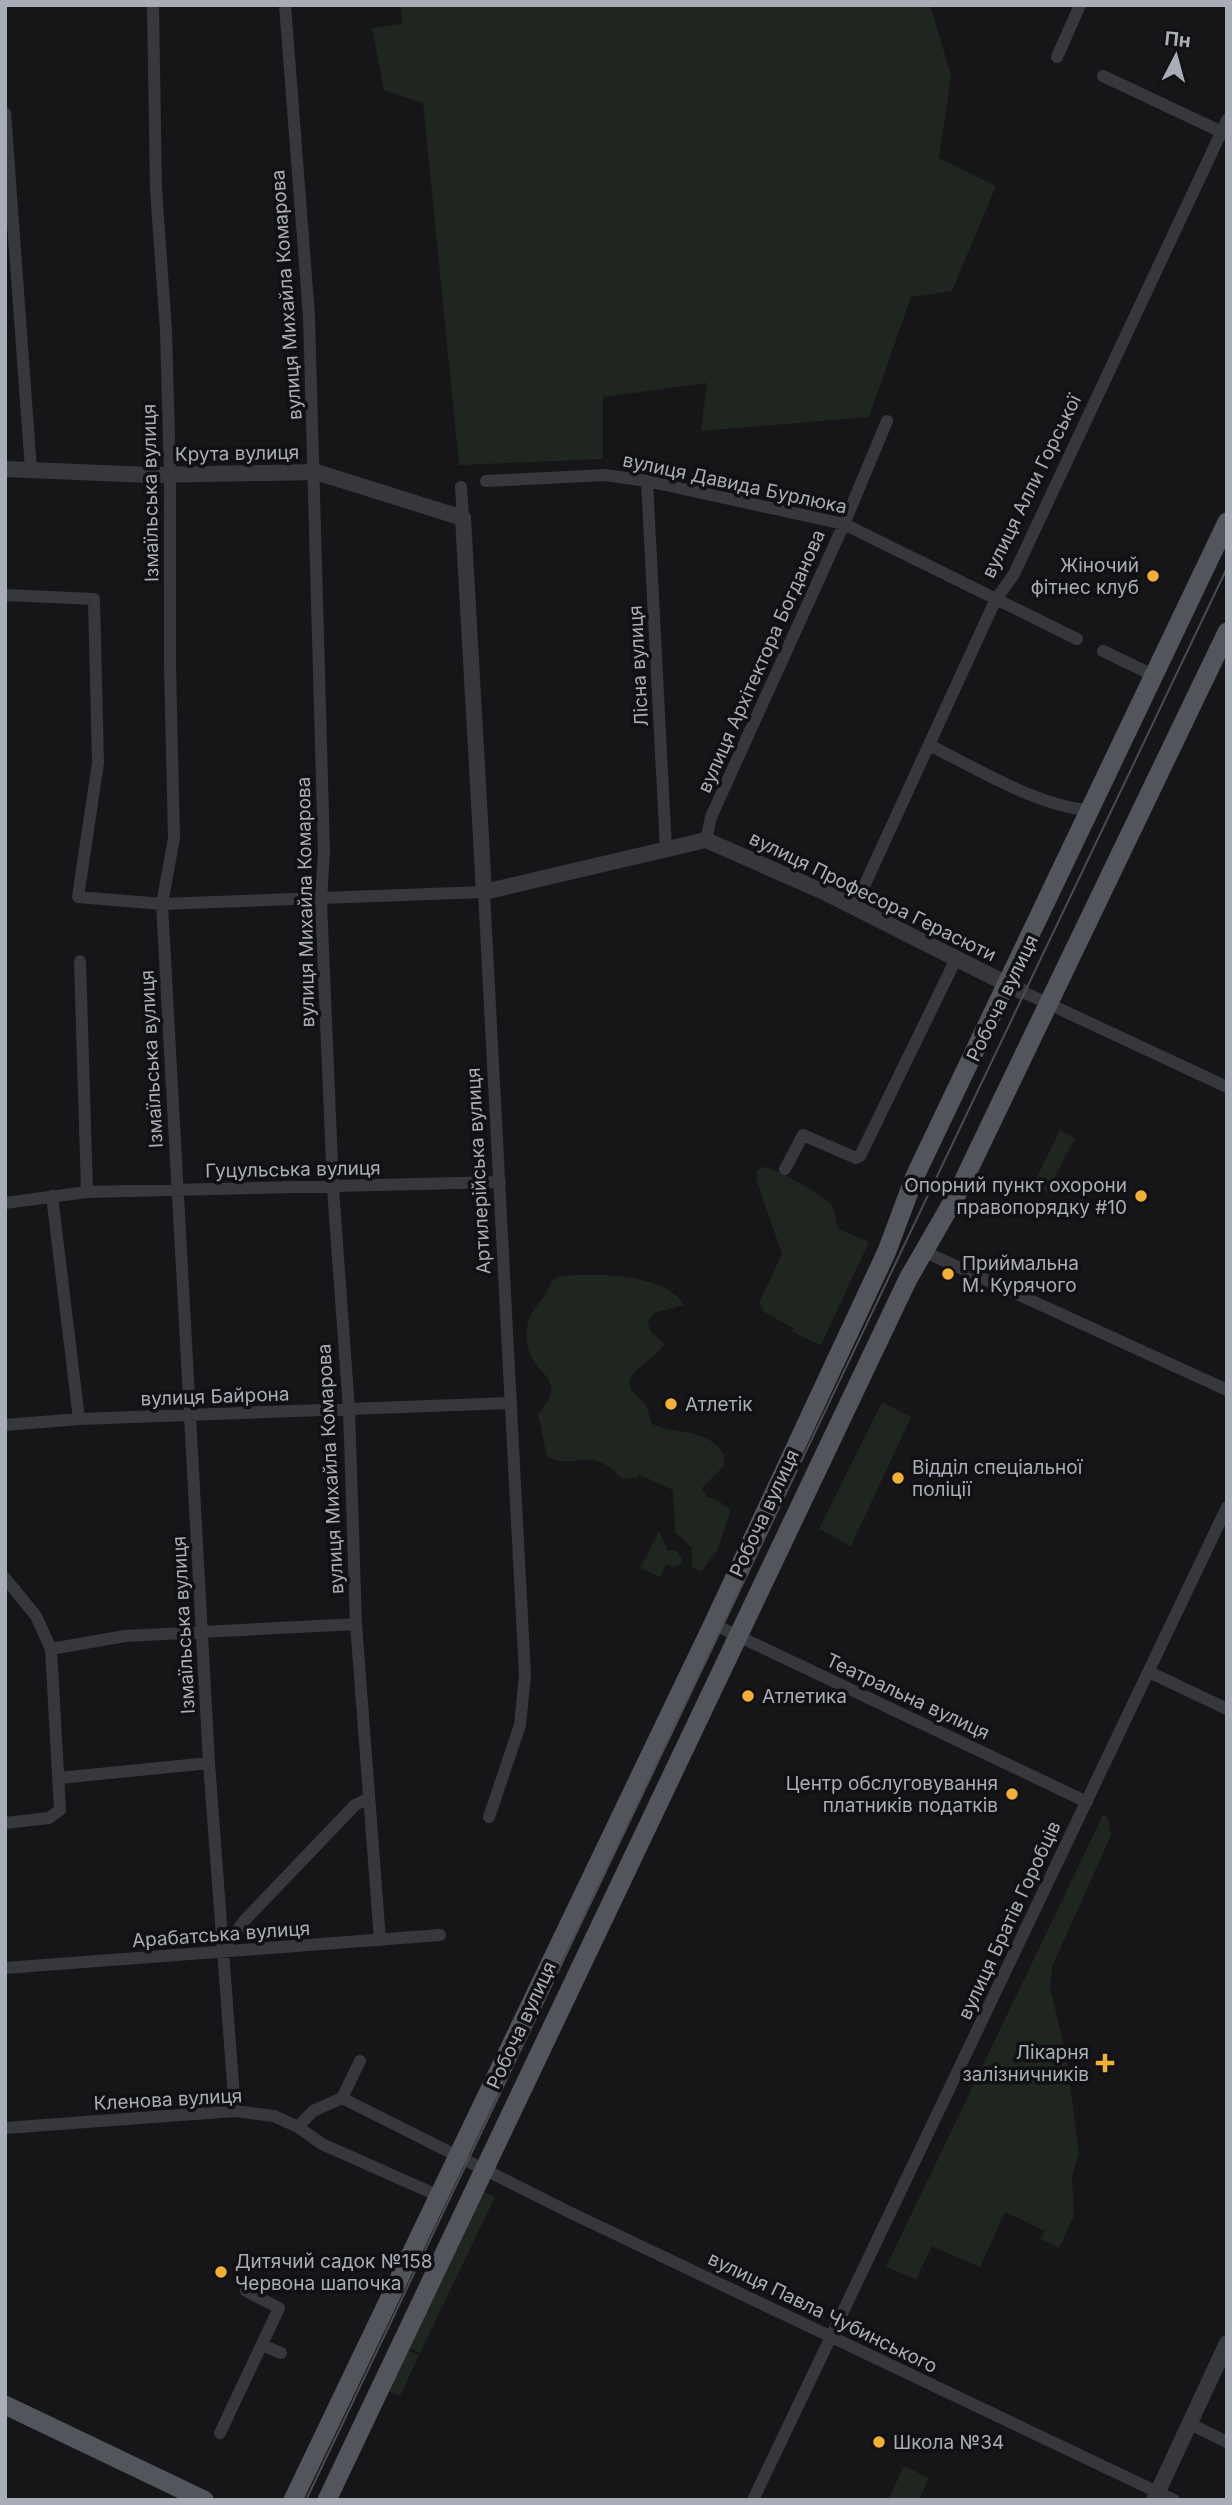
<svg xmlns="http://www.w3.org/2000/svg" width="1232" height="2505" font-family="Inter,sans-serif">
  <rect width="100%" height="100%" fill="#161618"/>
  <path fill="#1e261f" d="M401,5H930L951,75L939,158L996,186L952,291L911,297L869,417L701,431L707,383L603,397V459L459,465L423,103L384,90L372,28L402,24Z
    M1060,1130L1075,1138L1047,1193L1034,1183Z
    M765,1167C777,1169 829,1198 833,1207C836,1213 836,1222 838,1229L869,1242L821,1345L792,1332L793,1328L764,1312L759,1303L782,1254L757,1182L756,1171Z
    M560,1276C593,1273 665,1272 684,1305L654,1313L648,1321L650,1331L665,1344C655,1358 638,1364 629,1381L631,1390L646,1405L652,1424C677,1435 709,1428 724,1455V1466L702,1488L707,1497L716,1499L731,1510L718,1549L702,1571L692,1568V1548L675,1532L673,1490L640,1475L637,1478L622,1479C588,1442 579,1473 547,1456L538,1414C573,1375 529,1378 527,1340C524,1309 545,1303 551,1282Z
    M882,1402L911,1417L851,1546L819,1529Z
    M659,1531L668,1551L676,1550L683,1559L680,1565L672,1567L666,1564L660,1577L640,1568Z
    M1103,1815L1108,1818L1111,1835L1052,1967L1050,1987L1066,2055L1079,2153L1072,2176L1074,2216L1059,2248L1040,2239L1045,2231L1005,2212L980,2267L932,2246L916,2279L886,2267Z
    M482,2191L495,2197L420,2353L408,2347Z
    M406,2349L419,2355L400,2396L387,2390Z
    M904,2466L929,2478L919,2500H888Z"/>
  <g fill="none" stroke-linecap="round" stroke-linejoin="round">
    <path stroke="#37383d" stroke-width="12" d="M153,5L156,189L166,331L170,475V666L174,838L162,904L209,1763L235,2111
      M285,5L309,316L324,852L321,901L333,1188L349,1410L356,1624L380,1940
      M1057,57L1080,5
      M1103,76L1226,134
      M5,113L31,470
      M486,481L605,475L647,481L844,524L1077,639
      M647,481L666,850
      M461,487L463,518
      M5,595L94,599L98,763L78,897L162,904L484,892L525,1675L520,1725L489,1817
      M1103,651L1153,675
      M929,745C976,768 1038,807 1090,810
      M706,840L711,817L844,524L887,421
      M854,908L995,601L1014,574L1227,120
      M80,961L87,1192
      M1021,991L1227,1087
      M785,1169L803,1135L856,1158L860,1156L956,959
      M52,1196L79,1419
      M5,1203L87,1192L500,1182
      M923,1251L1227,1390
      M5,1425L79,1419L510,1403
      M5,1578L36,1616L51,1649L60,1810L49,1818L5,1823
      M713,1624L1087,1802
      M51,1649L125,1636L356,1624
      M1149,1672L1227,1709
      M59,1778L209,1763
      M223,1949L244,1921L355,1805L369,1798
      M5,1968L440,1935
      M342,2098L360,2061
      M298,2127L313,2111L342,2098L569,2212L1174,2500
      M5,2128L235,2111L274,2116L298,2127L322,2144L439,2196
      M262,2345L281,2353
      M1188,2423L1227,2442
      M220,2433L279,2308L246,2291
      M753,2500L1227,1507"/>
    <path stroke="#37383d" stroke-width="16" d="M5,469L151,475L316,472L463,518L484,892L706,840L824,892L1021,991
      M1154,2500L1227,2343"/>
    <path stroke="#53555c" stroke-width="19" d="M5,2405L204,2500
      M293,2500L713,1624L887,1251L915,1176L1227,522
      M327,2500L908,1279L957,1194L1227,632"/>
    <path stroke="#4a4c52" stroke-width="2" d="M306,2500L1227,568"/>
  </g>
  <g fill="#f2b134" stroke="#111113" stroke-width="2.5">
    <circle cx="1153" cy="576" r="7"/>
    <circle cx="1141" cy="1196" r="7"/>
    <circle cx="948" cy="1274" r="7"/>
    <circle cx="671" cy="1404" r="7"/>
    <circle cx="898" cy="1478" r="7"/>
    <circle cx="748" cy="1696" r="7"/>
    <circle cx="1012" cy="1794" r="7"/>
    <path d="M1101.5 2052.5h7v7h7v7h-7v7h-7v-7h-7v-7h7z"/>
    <circle cx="221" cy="2272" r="7"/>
    <circle cx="879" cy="2442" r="7"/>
  </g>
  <g text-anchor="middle" stroke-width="7" stroke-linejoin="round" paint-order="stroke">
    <g font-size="19" fill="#a8adb8" stroke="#111113">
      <text transform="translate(286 295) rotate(-94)" y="7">вулиця Михайла Комарова</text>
      <text transform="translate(237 453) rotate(-1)" y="7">Крута вулиця</text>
      <text transform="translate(735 483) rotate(12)" y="7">вулиця Давида Бурлюка</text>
      <text transform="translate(1031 486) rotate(-64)" y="7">вулиця Алли Горської</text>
      <text transform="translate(150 493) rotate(-91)" y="7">Ізмаїльська вулиця</text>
      <text transform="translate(761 661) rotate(-66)" y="7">вулиця Архітектора Богданова</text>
      <text transform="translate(638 666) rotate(-93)" y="7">Лісна вулиця</text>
      <text transform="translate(873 896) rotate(26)" y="7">вулиця Професора Герасюти</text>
      <text transform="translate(305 902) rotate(-91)" y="7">вулиця Михайла Комарова</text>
      <text transform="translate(1002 998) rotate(-64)" y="7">Робоча вулиця</text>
      <text transform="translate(151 1059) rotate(-93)" y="7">Ізмаїльська вулиця</text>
      <text transform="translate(293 1169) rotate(-1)" y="7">Гуцульська вулиця</text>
      <text transform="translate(478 1171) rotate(-93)" y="7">Артилерійська вулиця</text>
      <text transform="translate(215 1396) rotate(-2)" y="7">вулиця Байрона</text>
      <text transform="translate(330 1469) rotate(-93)" y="7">вулиця Михайла Комарова</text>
      <text transform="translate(764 1513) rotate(-65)" y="7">Робоча вулиця</text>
      <text transform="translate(183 1625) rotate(-93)" y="7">Ізмаїльська вулиця</text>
      <text transform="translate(908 1696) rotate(25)" y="7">Театральна вулиця</text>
      <text transform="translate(1009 1920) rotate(-65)" y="7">вулиця Братів Горобців</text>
      <text transform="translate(221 1934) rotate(-4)" y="7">Арабатська вулиця</text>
      <text transform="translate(521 2025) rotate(-65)" y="7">Робоча вулиця</text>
      <text transform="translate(168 2099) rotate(-3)" y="7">Кленова вулиця</text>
      <text transform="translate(823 2312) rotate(26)" y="7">вулиця Павла Чубинського</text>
    </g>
    <g font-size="19" fill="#a8adb8" stroke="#111113" text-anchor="start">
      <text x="1139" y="572" text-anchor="end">Жіночий<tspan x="1139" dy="22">фітнес клуб</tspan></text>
      <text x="1127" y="1192" text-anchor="end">Опорний пункт охорони<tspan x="1127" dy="22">правопорядку #10</tspan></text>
      <text x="962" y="1270">Приймальна<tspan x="962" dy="22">М. Курячого</tspan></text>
      <text x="685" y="1411">Атлетік</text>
      <text x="912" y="1474">Відділ спеціальної<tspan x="912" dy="22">поліції</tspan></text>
      <text x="762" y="1703">Атлетика</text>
      <text x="998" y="1790" text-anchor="end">Центр обслуговування<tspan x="998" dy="22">платників податків</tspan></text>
      <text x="1089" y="2059" text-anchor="end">Лікарня<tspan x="1089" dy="22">залізничників</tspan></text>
      <text x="235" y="2268">Дитячий садок №158<tspan x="235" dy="22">Червона шапочка</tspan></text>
      <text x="893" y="2449">Школа №34</text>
    </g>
  </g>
  <rect width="1232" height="2505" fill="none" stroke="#a8adb8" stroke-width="14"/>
  <g transform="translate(1176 56) rotate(6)" stroke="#111113" stroke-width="5" paint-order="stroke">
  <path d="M0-5L12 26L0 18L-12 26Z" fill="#a8adb8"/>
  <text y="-10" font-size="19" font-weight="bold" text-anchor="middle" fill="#a8adb8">Пн</text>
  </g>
</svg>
